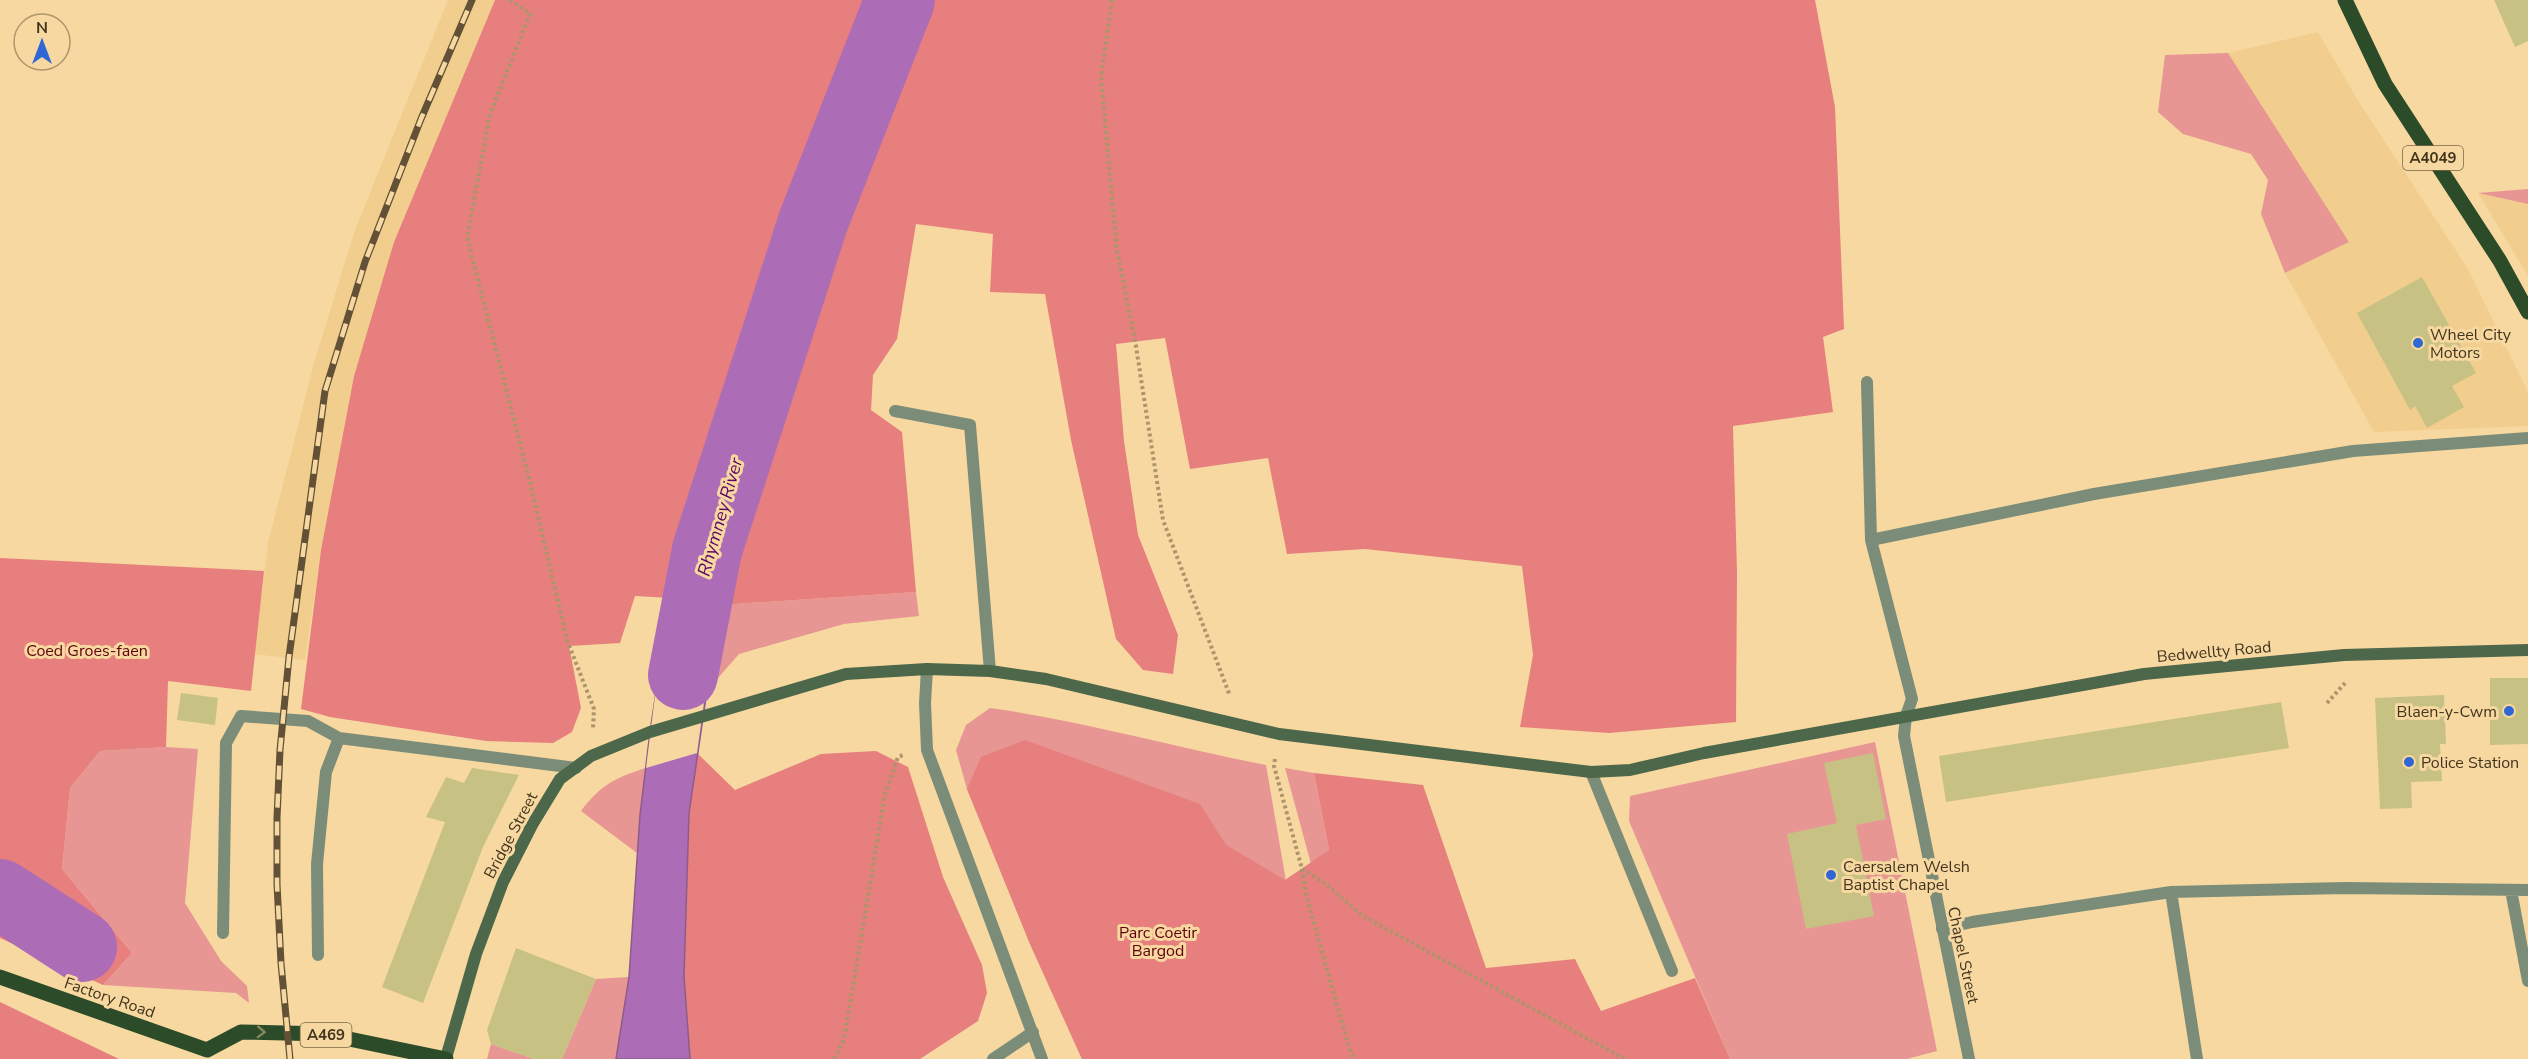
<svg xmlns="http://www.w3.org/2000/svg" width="2528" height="1059" font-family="'Nunito Sans',sans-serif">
  <rect width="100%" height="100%" fill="#f7d8a0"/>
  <path fill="#f1ce8e" d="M448,0H495L394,242L354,376L321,550L305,660L254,654L268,543L314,363L355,230Z
    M2318,32L2357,99L2468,269L2528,392V426L2374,432L2285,273L2348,242L2228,53Z
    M2478,193L2528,204V276Z"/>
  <path fill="#e79693" d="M2228,53L2349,242L2285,273L2261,214L2268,180L2251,154L2183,134L2158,112L2165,55Z
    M2528,189V204L2478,193Z
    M916,592L919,616L844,624L739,654L718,678L707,680L720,605Z
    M990,708C1083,721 1174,747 1266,765L1286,881L1082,1059L1030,944L967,789L956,750L966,725Z
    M1875,742L1937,1051L1907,1059H1730L1629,821L1630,796Z
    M166,747L198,749L185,903L221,961L247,986L249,1003L236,993L103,985L132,953L62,869L70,788L100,751Z
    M646,768L637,853L581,811C601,785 614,778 646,768Z
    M1285,768L1314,773L1329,850L1311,864Z
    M629,977L616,1059H562L596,979Z
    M491,1044L534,1059H487Z"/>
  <path fill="#e67f7d" d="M495,0H1815L1835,107L1844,329L1823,337L1833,412L1733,426L1737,573L1736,722L1609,733L1520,727L1533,655L1522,566L1365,549L1287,554L1268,458L1190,469L1165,338L1116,344L1124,441L1138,535L1178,635L1173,674L1143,670L1116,639L1071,440L1045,294L990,292L993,234L916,224L897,339L873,375L871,410L902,432L916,592L720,605L723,582L674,574L671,598L635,596L620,643L569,646L581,708L572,732L553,743L486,741L330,717L301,709L321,550L354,376L394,242Z
    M0,558L264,571L251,691L168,681L166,747L100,751L70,788L62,869L132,953L103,985L0,938Z
    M1025,740L1200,804L1226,845L1285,880L1329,850L1314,773L1423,785L1486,968L1575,959L1601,1011L1695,978L1730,1059H1082L1030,944L967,789L981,757Z
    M876,751L908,767L943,877L982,965L987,993L978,1021L920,1059H690L684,976L689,813L697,753L735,790L821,754Z
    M0,1002L119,1059H0Z"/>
  <path fill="#ad6db6" stroke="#8d5c89" stroke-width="1.5" d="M674,574L723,582L689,813L684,976L690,1059H616L629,977L640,815L650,732Z"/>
  <path fill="#f7d8a0" d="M671,598L720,605L716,632L667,625Z
    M707,680L697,753L646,768L655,696Z"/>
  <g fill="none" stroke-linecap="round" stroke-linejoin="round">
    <path stroke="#ad6db6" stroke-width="70" d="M683,675L707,550L813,222L900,0
      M0,894L82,947"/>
  </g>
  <path fill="#c8c184" d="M2494,0H2528V41L2515,47Z
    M2422,277L2476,373L2452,386L2464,407L2427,428L2415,406L2410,410L2357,313Z
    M2490,678H2528V744L2490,745Z
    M181,693L218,698L215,725L177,720Z
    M2444,695L2446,744H2440L2442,781L2411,782L2412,808L2380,809L2375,698Z
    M2281,702L2289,748L1946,802L1939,756Z
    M1873,753L1886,819L1856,825L1874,916L1806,929L1787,834L1837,823L1824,763Z
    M472,768L519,775L483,847L423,1003L382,987L445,822L426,817L446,777L464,783Z
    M516,948L596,979L562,1059H534L491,1044L487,1030Z"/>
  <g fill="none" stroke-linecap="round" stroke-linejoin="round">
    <path stroke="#ad956b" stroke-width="4" stroke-dasharray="3 3" stroke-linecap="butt" d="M510,0L530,14L490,114L467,237L530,482L567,640L594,709L593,728
      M1112,0L1101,77L1117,251L1135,340L1163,520L1230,696
      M2327,703L2346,682
      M1275,759L1274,766L1302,869L1326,884L1363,916L1625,1059
      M1302,869L1306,895L1351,1054L1356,1059
      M834,1059L844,1040L885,794L898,757L903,755"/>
    <path stroke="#7b8d79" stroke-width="12" d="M1867,382L1871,540L1912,699L1906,716
      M895,411L970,425L990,671
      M1871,540L2094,494L2353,451L2528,438
      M927,669L925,703L927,750L1042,1059
      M2511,890L2528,981
      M2171,892L2197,1059
      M1942,929L1972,922L2171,892L2346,888L2528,890
      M223,933L226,743L241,716L308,721L339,738L576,768
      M318,955L317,864L326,772L339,738
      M993,1059L1033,1032"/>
    <path stroke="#7b8d79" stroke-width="12" d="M1906,716L1904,736L1969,1059
      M1591,772L1672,971"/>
    <path stroke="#4d674a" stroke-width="12" d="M446,1058L476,954L503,882L532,825L560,779L591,756L650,732L846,674L927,669L990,671L1046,679L1279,734L1591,772L1630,770L1704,753L2144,674L2344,655L2528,650"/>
    <path stroke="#2c4b29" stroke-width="15" d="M2345,0L2385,84L2500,261L2528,312
      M0,977L207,1050L241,1032L325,1034L446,1059"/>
    <g stroke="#625136" stroke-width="7">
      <path id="rail" d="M290,1059L281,963L277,884V818L280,750L289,657L325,391L365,262L421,119L472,0"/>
    </g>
    <use href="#rail" stroke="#f7d8a0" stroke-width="4.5" stroke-dasharray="14" stroke-linecap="butt"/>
  </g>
  <defs><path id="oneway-chevron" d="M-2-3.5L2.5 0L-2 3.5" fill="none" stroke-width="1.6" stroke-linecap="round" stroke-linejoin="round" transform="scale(1.5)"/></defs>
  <use stroke="#878a5f" href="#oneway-chevron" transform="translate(261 1032) rotate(2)"/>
  <g fill="#2f67d5" stroke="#f7d8a0" stroke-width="2">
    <circle cx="2418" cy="343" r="6"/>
    <circle cx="2509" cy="711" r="6"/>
    <circle cx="2409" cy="762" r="6"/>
    <circle cx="1831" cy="875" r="6"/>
  </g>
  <g text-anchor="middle" stroke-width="6" stroke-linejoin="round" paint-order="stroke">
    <g fill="#f7d8a0" stroke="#786646" stroke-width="1.5">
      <rect x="2403" y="146" width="60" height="24" rx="4.5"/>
      <rect x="300.5" y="1023" width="51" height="24" rx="4.5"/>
    </g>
    <g font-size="15" font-weight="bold" fill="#42351f">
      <text x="2433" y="163">A4049</text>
      <text x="326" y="1040">A469</text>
    </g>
    <g font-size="16" fill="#42351f" stroke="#f7d8a0" text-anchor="start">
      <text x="2430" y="340">Wheel City<tspan x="2430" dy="18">Motors</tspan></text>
      <text x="2497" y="717" text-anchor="end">Blaen-y-Cwm</text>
      <text x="2421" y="768">Police Station</text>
      <text x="1843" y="872">Caersalem Welsh<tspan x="1843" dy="18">Baptist Chapel</tspan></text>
    </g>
    <g font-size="16" fill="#5f000e" stroke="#f7d8a0">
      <text x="87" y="656">Coed Groes-faen</text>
      <text x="1158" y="938">Parc Coetir<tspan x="1158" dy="18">Bargod</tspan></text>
    </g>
    <g font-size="16" fill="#42351f" stroke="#f7d8a0">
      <text transform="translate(2214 651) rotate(-5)" y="6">Bedwellty Road</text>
      <text transform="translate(510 835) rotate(-62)" y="6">Bridge Street</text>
      <text transform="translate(1964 955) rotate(78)" y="6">Chapel Street</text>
      <text transform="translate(110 997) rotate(19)" y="6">Factory Road</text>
    </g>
    <g font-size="18" font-style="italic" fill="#5c0668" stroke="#f7d8a0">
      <text transform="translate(720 517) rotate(-74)" y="6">Rhymney River</text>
    </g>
  </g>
  <g transform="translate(42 42)"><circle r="28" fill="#f7d8a0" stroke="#af976c" stroke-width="1.5"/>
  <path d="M0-4.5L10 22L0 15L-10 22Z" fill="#2f67d5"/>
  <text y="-9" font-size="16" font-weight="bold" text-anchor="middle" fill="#42351f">N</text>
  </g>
</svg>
